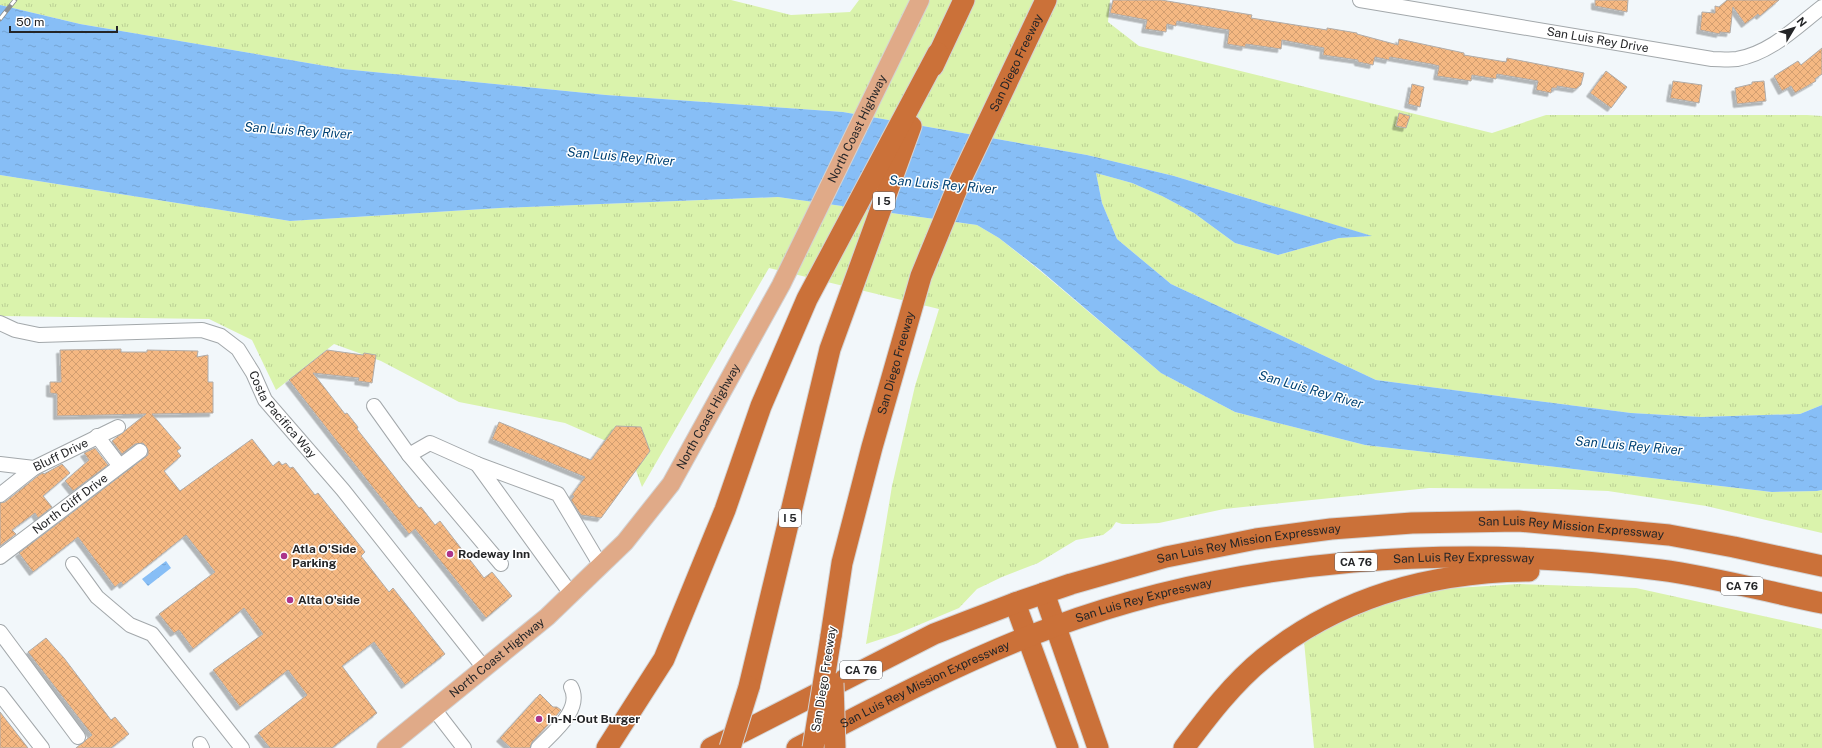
<svg xmlns="http://www.w3.org/2000/svg" width="1822" height="748" font-family="'Public Sans',sans-serif">
  <style>
    .grass { fill: url(#grass-tufts) }
    .water { fill: url(#water-ripples) }
    .building { fill: url(#building-cross-hatch); stroke: #b0aca9; filter: url(#shadow) }
    .lines { fill: none; stroke-linecap: round; stroke-linejoin: round }
    .minor-casing { stroke: #a3a8ab; stroke-width: 16 }
    .major-casing { stroke: #d3d3d4; stroke-width: 20 }
    .highway-casing { stroke: #d3d3d4; stroke-width: 23 }
    .minor { stroke: #fff; stroke-width: 14 }
    .major { stroke: #e0aa88; stroke-width: 18 }
    .highway { stroke: #cb7139; stroke-width: 21 }
    .rail-casing { stroke: #8c8f91; stroke-width: 4.5 }
    .rail { stroke: #fff; stroke-width: 3; stroke-dasharray: 9; stroke-linecap: butt }
    .highway-bridge-casing { stroke: #d3d3d4; stroke-width: 23; stroke-linecap: butt }
    .highway-bridge { stroke: #cb7139; stroke-width: 21 }
    .poi-dot { fill: #ab348b; stroke: #fff; stroke-width: 1.5 }
    .labels { text-anchor: middle; stroke-width: 3; stroke-linejoin: round; paint-order: stroke }
    .shield { fill: #fff; stroke: #666668; stroke-width: 1 }
    .shield-label { font-size: 11px; font-weight: bold; fill: #242527 }
    .street-label { font-size: 12px; fill: #242527; stroke: #fff }
    .poi-label { font-size: 12px; font-weight: bold; fill: #242527; stroke: #fff; text-anchor: start }
    .water-label { font-size: 13px; font-style: italic; fill: #014274; stroke: #fff }
  </style>
  <defs>
    <pattern id="grass-tufts" width="24" height="20" patternUnits="userSpaceOnUse"><rect width="24" height="20" fill="#daf3ac"/><path d="M3 7l-1-3M5 7V3M7 7l1-3M15 17l-1-3M17 17v-4M19 17l1-3" fill="none" stroke="#bbd094"/></pattern>
    <pattern id="water-ripples" width="26" height="14" patternUnits="userSpaceOnUse"><rect width="26" height="14" fill="#87bef6"/><path d="M2 4q2-2 4 0t4 0M15 11q2-2 4 0t4 0" fill="none" stroke="#74a3d3"/></pattern>
    <pattern id="building-cross-hatch" width="8" height="8" patternUnits="userSpaceOnUse"><rect width="8" height="8" fill="#f5b882"/><path d="M0 0l8 8M0 8l8-8" fill="none" stroke="#d29e70"/></pattern>
    <filter id="shadow"><feDropShadow dx="-3.5" dy="3.5" stdDeviation="0" flood-color="#0004"/></filter>
  </defs>
  <rect width="100%" height="100%" fill="#f2f7fa"/>
  <!-- grass -->
  <path class="grass" d="M0,0H731L791,15L850,12L859,0H1110L1108,22L1139,46L1492,133L1546,115H1807L1822,116V405L1800,414L1701,417L1631,413L1376,380L1171,284L1117,239L1102,203L1096,173L1132,183L1162,196L1194,213L1235,243L1278,255L1339,238L1371,236L1174,176L1087,155L843,112L606,95L343,69L80,24L0,5Z
    M0,175L290,221L500,208L778,197L977,225L999,238L1039,270L1161,373L1235,412L1365,445L1772,492L1817,491L1822,490V533L1706,506L1608,491L1554,489L1429,488L1224,509L1159,523L1139,524H1122L1116,522L1112,528L1103,535L1076,540L1038,563L1002,577L977,589L959,608L897,634L866,644L892,486L915,386L939,309L769,268L642,487L629,451L565,423L459,402L381,361L334,344L276,390L252,340L209,319L0,316Z
    M1518,584L1636,588L1822,629V748H1314L1304,641L1334,623L1410,591Z"/>
  <!-- water -->
  <path class="water" d="M0,5L80,24L343,69L606,95L843,112L1087,155L1174,176L1372,236L1339,238L1278,255L1235,243L1194,213L1162,196L1132,183L1096,173L1102,203L1117,239L1171,284L1376,380L1631,413L1701,417L1800,414L1822,405V490L1817,491L1772,492L1365,445L1235,412L1161,373L1039,269L999,238L977,225L778,197L500,208L290,221L0,175Z
    M166,561L171,568L148,586L142,579Z"/>
  <!-- building -->
  <path class="building" d="M1113,0H1161L1252,15L1251,18L1327,30V28L1357,33V34L1398,45L1399,39L1464,53V55L1506,62L1507,58L1584,73L1581,85L1576,89L1557,86V88H1552L1551,93L1536,90L1538,81L1497,74L1496,79L1472,75L1471,81L1437,76L1439,66L1431,64L1390,57L1389,60L1375,57L1373,65L1358,62V60L1323,55L1324,48L1282,40L1281,49L1246,44L1245,47L1227,44L1229,30L1216,28L1177,21L1176,26L1167,24L1166,32L1145,29L1147,20L1110,13Z
    M1595,0H1628L1627,12L1595,6Z
    M1727,0H1779L1760,16L1758,14L1745,24L1733,7L1730,33L1720,32V34L1700,30L1702,12L1715,13V6L1719,7Z
    M1822,48V74L1815,79L1816,81L1795,93L1791,86L1782,91L1774,76L1798,61L1801,65Z
    M1606,71L1627,87L1611,108L1590,93Z
    M1673,81L1702,85L1699,103L1670,98Z
    M1764,81L1766,101L1737,104L1735,88L1752,84V82Z
    M1412,84L1424,87L1420,107L1408,104Z
    M1399,113L1410,116L1406,128L1396,126Z
    M121,349V352H147V350L198,351L197,357L208,355V382H213V413L152,414L181,448L177,451L181,456L164,471L180,491L252,439L273,466L279,461L282,465L286,463L290,468L293,467L315,495L318,493L365,552L361,556L389,592L393,588L445,654L405,685L374,642L342,666L377,713L332,748H270L258,733L307,695L288,670L240,707L213,670L263,634L244,608L193,649L179,630L174,633L159,614L215,572L186,535L123,585L121,582L115,587L78,537L33,572L19,553L148,455V450L143,443L135,444L122,454L112,441L146,414L57,416V394L50,393V382H61L60,350Z
    M327,350L363,355L364,353L376,355L372,383L358,381L359,378L313,373L345,414L347,413L358,427L357,429L419,508L421,507L435,525L440,521L484,578L492,572L512,596L486,618L415,529L409,534L289,380Z
    M499,422L591,460L616,426L641,427L650,451L601,518L581,515L571,500L574,496L572,495L585,477L492,439Z
    M95,448L108,465L73,491L65,481L89,460L84,453Z
    M62,464L70,473L43,496L52,507L38,518L35,513L12,530L16,534L0,546V503L5,502L39,475L43,473L44,474Z
    M46,638L64,658L111,720L115,717L129,734L111,748H76L92,735L28,652Z
    M540,694L553,707H557L561,710L551,722L532,742L530,748H511L500,738Z
    M0,712L28,748H0Z"/>
  <g class="lines">
    <defs>
      <g id="minor">
        <path id="s1" d="M1360,0L1712,59C1720,59 1729,60 1737,59C1771,53 1796,27 1822,7"/>
        <path id="s2" d="M0,323L15,330L39,335L202,330L221,336L238,349L253,373L265,400L343,490L484,668"/>
        <path d="M374,406L409,455"/>
        <path d="M97,436L119,465"/>
        <path id="s3" d="M0,464L34,468L118,427"/>
        <path d="M477,464L430,443L409,455L501,564"/>
        <path d="M0,495L34,468"/>
        <path id="s4" d="M0,557L140,451"/>
        <path d="M73,564L97,597L130,625L152,634L242,748"/>
        <path d="M571,594L477,464L558,494L601,566"/>
        <path d="M0,632L78,737"/>
        <path d="M0,694L42,748"/>
        <path d="M434,709L464,748"/>
        <path d="M200,744L202,748"/>
        <path d="M538,748C552,733 583,710 571,687"/>
      </g>
      <g id="major">
        <path id="s5" d="M386,748L547,617L625,542L671,484L781,285L920,0"/>
      </g>
      <g id="highway">
        <path d="M933,66L964,0"/>
        <path d="M1044,593L1098,748"/>
        <path d="M1015,603L1068,748"/>
        <path id="s6" d="M831,636L842,563L872,447L921,276L960,181L1046,0"/>
        <path d="M749,687L830,349L911,126"/>
        <path d="M607,748L664,659L725,510L761,406L807,299L938,53"/>
        <path id="s7" d="M711,748L934,634L1015,603L1071,584L1166,557L1256,539L1331,529L1412,523L1518,521L1669,535L1734,547L1822,566"/>
        <path id="s8" d="M797,748C881,704 964,660 1053,627C1243,557 1460,543 1660,570C1714,577 1768,592 1822,603"/>
        <path d="M1184,748C1208,716 1233,683 1264,658C1340,597 1433,572 1529,571"/>
      </g>
    </defs>
    <!-- minor casing -->
    <use href="#minor" class="minor-casing"/>
    <!-- major casing -->
    <use href="#major" class="major-casing"/>
    <!-- highway casing -->
    <use href="#highway" class="highway-casing"/>
    <!-- minor -->
    <use href="#minor" class="minor"/>
    <!-- major -->
    <use href="#major" class="major"/>
    <!-- highway -->
    <use href="#highway" class="highway"/>
    <defs>
      <path id="rail" d="M0,19L15,0"/>
    </defs>
    <!-- rail casing -->
    <use href="#rail" class="rail-casing"/>
    <!-- rail -->
    <use href="#rail" class="rail"/>
    <defs>
      <path id="highway-bridge" d="M833,683L835,748
        M730,748L749,687
        M813,748L831,636"/>
    </defs>
    <!-- highway-bridge casing -->
    <use href="#highway-bridge" class="highway-bridge-casing"/>
    <!-- highway-bridge -->
    <use href="#highway-bridge" class="highway-bridge"/>
  </g>
  <!-- markers -->
  <g class="poi-dot">
    <circle cx="450" cy="554" r="4"/>
    <circle cx="284" cy="556" r="4"/>
    <circle cx="290" cy="600" r="4"/>
    <circle cx="539" cy="719" r="4"/>
  </g>
  <g class="labels">
    <!-- shield labels -->
    <g class="shield">
      <rect x="873" y="192" width="22" height="18" rx="3"/>
      <rect x="779" y="509" width="22" height="18" rx="3"/>
      <rect x="1335" y="553" width="42" height="18" rx="3"/>
      <rect x="1721" y="577" width="42" height="18" rx="3"/>
      <rect x="840" y="661" width="42" height="18" rx="3"/>
    </g>
    <g class="shield-label">
      <text x="884" y="205">I 5</text>
      <text x="790" y="522">I 5</text>
      <text x="1356" y="566">CA 76</text>
      <text x="1742" y="590">CA 76</text>
      <text x="861" y="674">CA 76</text>
    </g>
    <!-- street labels -->
    <g class="street-label">
      <text dy="4" stroke="none"><textPath href="#s1" startOffset="241">San Luis Rey Drive</textPath></text>
      <text dy="4" stroke="none"><textPath href="#s6" startOffset="605">San Diego Freeway</textPath></text>
      <text dy="4" stroke="none"><textPath href="#s5" startOffset="791">North Coast Highway</textPath></text>
      <text dy="4" stroke="none"><textPath href="#s6" startOffset="281">San Diego Freeway</textPath></text>
      <text dy="4" stroke="none"><textPath href="#s2" startOffset="325">Costa Pacifica Way</textPath></text>
      <text dy="4" stroke="none"><textPath href="#s5" startOffset="467">North Coast Highway</textPath></text>
      <text dy="4" stroke="none"><textPath href="#s3" startOffset="64">Bluff Drive</textPath></text>
      <text dy="4" stroke="none"><textPath href="#s4" startOffset="88">North Cliff Drive</textPath></text>
      <text dy="4" stroke="none"><textPath href="#s7" startOffset="903">San Luis Rey Mission Expressway</textPath></text>
      <text dy="4" stroke="none"><textPath href="#s7" startOffset="579">San Luis Rey Mission Expressway</textPath></text>
      <text dy="4" stroke="none"><textPath href="#s8" startOffset="702">San Luis Rey Expressway</textPath></text>
      <text dy="4" stroke="none"><textPath href="#s8" startOffset="378">San Luis Rey Expressway</textPath></text>
      <text dy="4" stroke="none"><textPath href="#s5" startOffset="143">North Coast Highway</textPath></text>
      <text transform="translate(824 679) rotate(-81)" y="4">San Diego Freeway</text>
      <text dy="4" stroke="none"><textPath href="#s8" startOffset="143">San Luis Rey Mission Expressway</textPath></text>
    </g>
    <!-- poi labels -->
    <g class="poi-label">
      <text x="292" y="553">Atla O'Side<tspan x="292" dy="14">Parking</tspan></text>
      <text x="458" y="558">Rodeway Inn</text>
      <text x="298" y="604">Alta O'side</text>
      <text x="547" y="723">In-N-Out Burger</text>
    </g>
    <!-- water labels -->
    <g class="water-label">
      <text transform="translate(298 130) rotate(4)" y="5">San Luis Rey River</text>
      <text transform="translate(621 156) rotate(5)" y="5">San Luis Rey River</text>
      <text transform="translate(943 184) rotate(5)" y="5">San Luis Rey River</text>
      <text transform="translate(1311 389) rotate(16)" y="5">San Luis Rey River</text>
      <text transform="translate(1629 445) rotate(5)" y="5">San Luis Rey River</text>
    </g>
  </g>
  <!-- north arrow -->
  <g transform="translate(1794 28) rotate(52)" stroke="#ffffff" stroke-width="3" paint-order="stroke">
  <path d="M0-3L7 15L0 10L-7 15Z" fill="#242527"/>
  <text y="-6" font-size="11" font-weight="bold" text-anchor="middle" fill="#242527">N</text>
  </g>
  <!-- scale -->
  <path d="M10 26v6h107v-6" fill="none" stroke="#242527" stroke-width="2"/>
  <text x="16" y="26" font-size="12" fill="#242527" stroke="#ffffff" stroke-width="3" paint-order="stroke">50 m</text>
</svg>
